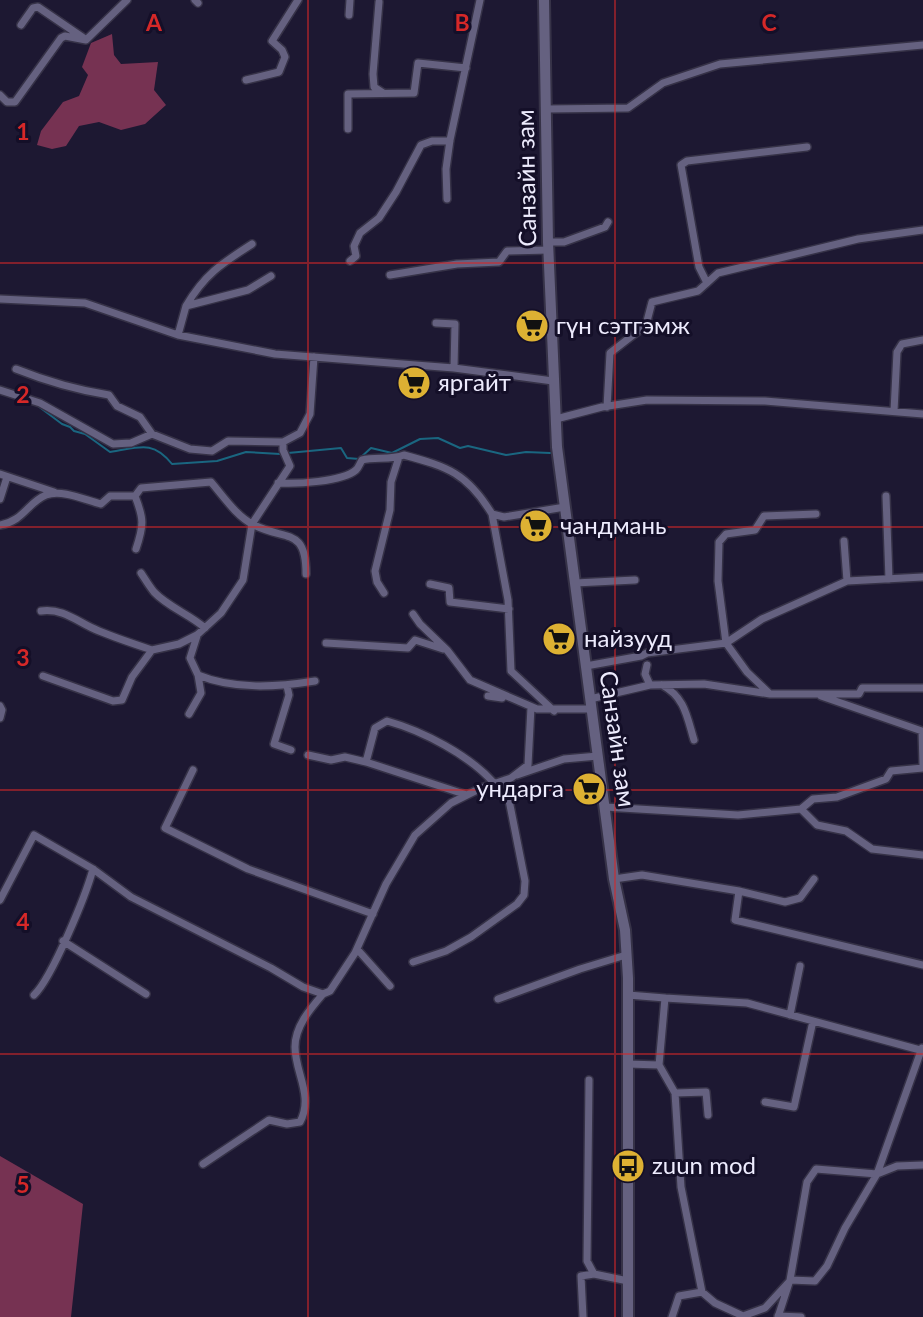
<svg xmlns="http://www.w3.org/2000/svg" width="923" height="1317" font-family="Lato,sans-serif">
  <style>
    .forest { fill: #763252 }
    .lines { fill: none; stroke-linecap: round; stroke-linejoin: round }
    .stream { stroke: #1a6680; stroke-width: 2 }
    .street-casing { stroke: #363247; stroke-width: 10 }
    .secondary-casing { stroke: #363247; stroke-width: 14 }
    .street { stroke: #656180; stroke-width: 7 }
    .secondary { stroke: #656180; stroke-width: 10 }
    .grid { fill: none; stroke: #d62828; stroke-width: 2; stroke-opacity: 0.55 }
    .labels { text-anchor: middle; stroke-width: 6; stroke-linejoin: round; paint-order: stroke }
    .street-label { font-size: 24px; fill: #edebfd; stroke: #140f28 }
    .poi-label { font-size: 24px; fill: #edebfd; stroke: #140f28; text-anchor: start }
    .grid-label { font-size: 23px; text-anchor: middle; font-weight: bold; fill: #d62828; stroke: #140f28; stroke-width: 6; stroke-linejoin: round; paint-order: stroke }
  </style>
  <rect width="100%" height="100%" fill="#1d1832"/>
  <!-- forest -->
  <path class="forest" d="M112,34L114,55L121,64L158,62L154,90L166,105L145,124L121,130L99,122L79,126L66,146L52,149L37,145L41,131L63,102L79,96L88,75L82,67L91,43Z
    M0,1156L83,1204L71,1317H0Z"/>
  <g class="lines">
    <!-- stream -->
    <path class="stream" d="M38,406L62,424L70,427L74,431L85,434L110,452C138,448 152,439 172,464L217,461L246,452L280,454
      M288,453L341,448L347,458L359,459L371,448L392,453L420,439L438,438L460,448L468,446L506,455L526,452L550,453"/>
    <defs>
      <path id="street" d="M195,0L198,3
        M379,2L373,74L374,87L383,93
        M349,15L350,0
        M21,25L33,8L38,7L85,39
        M246,80L279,72L285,57L282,50L272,41L298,0
        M0,95L7,102H15L61,38L65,36L86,40L127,0
        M547,109L628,108L663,83L720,64L923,45
        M348,129V94L414,93L418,63L466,68
        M447,199L446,169L450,140L480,0
        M548,242H564L605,227L608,222
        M350,261L356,256L354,246L360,233L379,218L396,192L421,145L432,141H450
        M390,275L457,264L499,262L507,251L549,250
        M707,283L699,267L681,165L687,161L807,147
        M0,299L85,303L178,335L275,354L454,368L553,381
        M186,306C205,274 221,264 252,244
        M436,323L455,324L454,368
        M178,335L186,306L248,290L271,276
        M16,369C46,381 77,390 109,395L117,406L140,417L152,434
        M0,390L40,403L113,444L131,443L152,434L190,449L212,451L228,441L283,442
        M607,407L610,353L646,325L652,302L698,291L718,273L858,239L923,230
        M894,411L897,352L902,344L923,340
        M556,419L602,407L647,400L765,401L923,414
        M0,474L54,492
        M278,483C296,484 342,482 356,470C359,467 360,463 362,460C376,457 391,460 404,455C448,467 467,473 492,514L504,517L565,507
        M135,496C144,519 144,525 136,549
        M886,496L889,579
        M0,499L7,477
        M492,514L508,600L511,671L554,711
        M816,514L764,516L755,530L726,534L719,542L718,581L726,643L747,672L770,694H859L862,688H923
        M0,525C24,521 28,502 46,495C62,489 85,500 101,504L110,496H135L141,488L211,482C223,496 237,517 254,525C286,541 306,527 306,574
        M844,541L847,581
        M141,573C145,579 149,586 154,592C168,607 189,614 205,628
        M575,583L635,580
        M430,584L449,588L450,602L509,609
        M384,593L377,582L375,571L390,510L391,482L399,457
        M41,611C65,608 78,623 99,631C116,638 134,644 152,650
        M413,614L420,624L447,650L470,680L537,709H592
        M197,636L190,658L198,675C234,690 277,687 315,681
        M326,643L408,648L415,640L443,649
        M647,665L645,674L650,685L704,684L770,694
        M586,666L641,656L647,653L726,643L762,619L847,581L923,577
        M43,676L113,701L122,700L132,677L152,650L179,644L197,635L221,613L243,580L252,524L290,466L283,450V442L300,433L310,414L314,357
        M662,685C685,697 687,717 694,740
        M287,686L289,695L274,744L291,750
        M488,696L502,698
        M821,696L922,731L923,765
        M590,699L650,685
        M0,706L2,710L0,718
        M189,714L201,693L198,675
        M308,755L331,760L345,757L366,762
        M193,770L165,828L248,869L373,914
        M517,775L564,759L598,756
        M467,795L366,762L375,728L387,721C423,731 469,755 494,783
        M605,807L738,815L801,809L813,799L837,797L886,779L891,771L923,768
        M801,809L817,825L846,831L872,849L923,855
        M614,879L642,875L739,891L785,902L800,898L814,879
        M739,891L735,920L923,965
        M0,900L34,835L93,869L131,897L271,968L303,987L323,994L330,991L355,953L386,884L415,835L451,803L481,788L511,778L528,765L531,707
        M63,941L146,994
        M357,949L390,986
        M413,962L446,951L471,937L517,904L524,895L525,881L505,780
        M34,995C52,978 86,895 93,869
        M628,995L665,998
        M498,999L580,969L626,955
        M790,1015L800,966
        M628,1064L659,1065L675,1093L681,1187L702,1292
        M659,1065L665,998L747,1003L920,1050
        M589,1080L587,1261L594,1274L628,1281
        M675,1093L706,1092L708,1115
        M765,1102L794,1107L813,1021
        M203,1164L269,1120L287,1124L300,1122C314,1096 295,1073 295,1047C295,1026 311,1008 323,994
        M790,1280L815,1281L827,1266L845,1228L877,1174L922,1048
        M778,1316L801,1317
        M583,1317L581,1276L594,1274
        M672,1317L679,1296L702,1292L715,1303L743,1316L765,1308L788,1283
        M778,1317L790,1280L807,1182L816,1169L877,1174L897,1166L923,1165"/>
      <path id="secondary" d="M544,0L548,242L557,447L614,879L625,930L628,978V1317"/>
    </defs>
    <!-- street casing -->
    <use href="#street" class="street-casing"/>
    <!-- secondary casing -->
    <use href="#secondary" class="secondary-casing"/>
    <!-- street -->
    <use href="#street" class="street"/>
    <!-- secondary -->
    <use href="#secondary" class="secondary"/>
  </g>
  <!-- grid -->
  <path class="grid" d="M308,0V1317M615,0V1317M0,263H923M0,527H923M0,790H923M0,1054H923"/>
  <!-- icons -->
  <defs>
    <symbol id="supermarket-disc" viewBox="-11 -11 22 22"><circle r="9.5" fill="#ddb133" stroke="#140f28"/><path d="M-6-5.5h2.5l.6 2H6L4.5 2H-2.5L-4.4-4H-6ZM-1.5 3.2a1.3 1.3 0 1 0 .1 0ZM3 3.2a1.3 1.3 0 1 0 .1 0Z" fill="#111"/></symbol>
    <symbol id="bus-disc" viewBox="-11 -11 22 22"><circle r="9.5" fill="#ddb133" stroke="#140f28"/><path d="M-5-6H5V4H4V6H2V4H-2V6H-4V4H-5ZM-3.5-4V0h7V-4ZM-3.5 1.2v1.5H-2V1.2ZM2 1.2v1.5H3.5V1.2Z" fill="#111"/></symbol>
  </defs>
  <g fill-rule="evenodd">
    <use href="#supermarket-disc" x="513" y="307" width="38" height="38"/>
    <use href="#supermarket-disc" x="395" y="364" width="38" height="38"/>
    <use href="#supermarket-disc" x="517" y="507" width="38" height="38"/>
    <use href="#supermarket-disc" x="540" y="620" width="38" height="38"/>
    <use href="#supermarket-disc" x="570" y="770" width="38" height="38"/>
    <use href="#bus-disc" x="609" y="1147" width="38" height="38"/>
  </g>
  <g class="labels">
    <!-- street labels -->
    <g class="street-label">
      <text transform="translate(527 178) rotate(-91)" y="8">Санзайн зам</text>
      <text transform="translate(617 739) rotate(82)" y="8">Санзайн зам</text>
    </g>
    <!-- poi labels -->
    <g class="poi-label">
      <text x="556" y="334">гүн сэтгэмж</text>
      <text x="438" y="391">яргайт</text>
      <text x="560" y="534">чандмань</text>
      <text x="584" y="647">найзууд</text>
      <text x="564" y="797" text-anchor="end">ундарга</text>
      <text x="652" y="1174">zuun mod</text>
    </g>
  </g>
  <g class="grid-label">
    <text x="154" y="31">A</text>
    <text x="462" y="31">B</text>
    <text x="769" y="31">C</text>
    <text x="23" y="140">1</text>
    <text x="23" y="403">2</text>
    <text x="23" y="666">3</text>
    <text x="23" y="930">4</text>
    <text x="23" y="1193">5</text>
  </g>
</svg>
